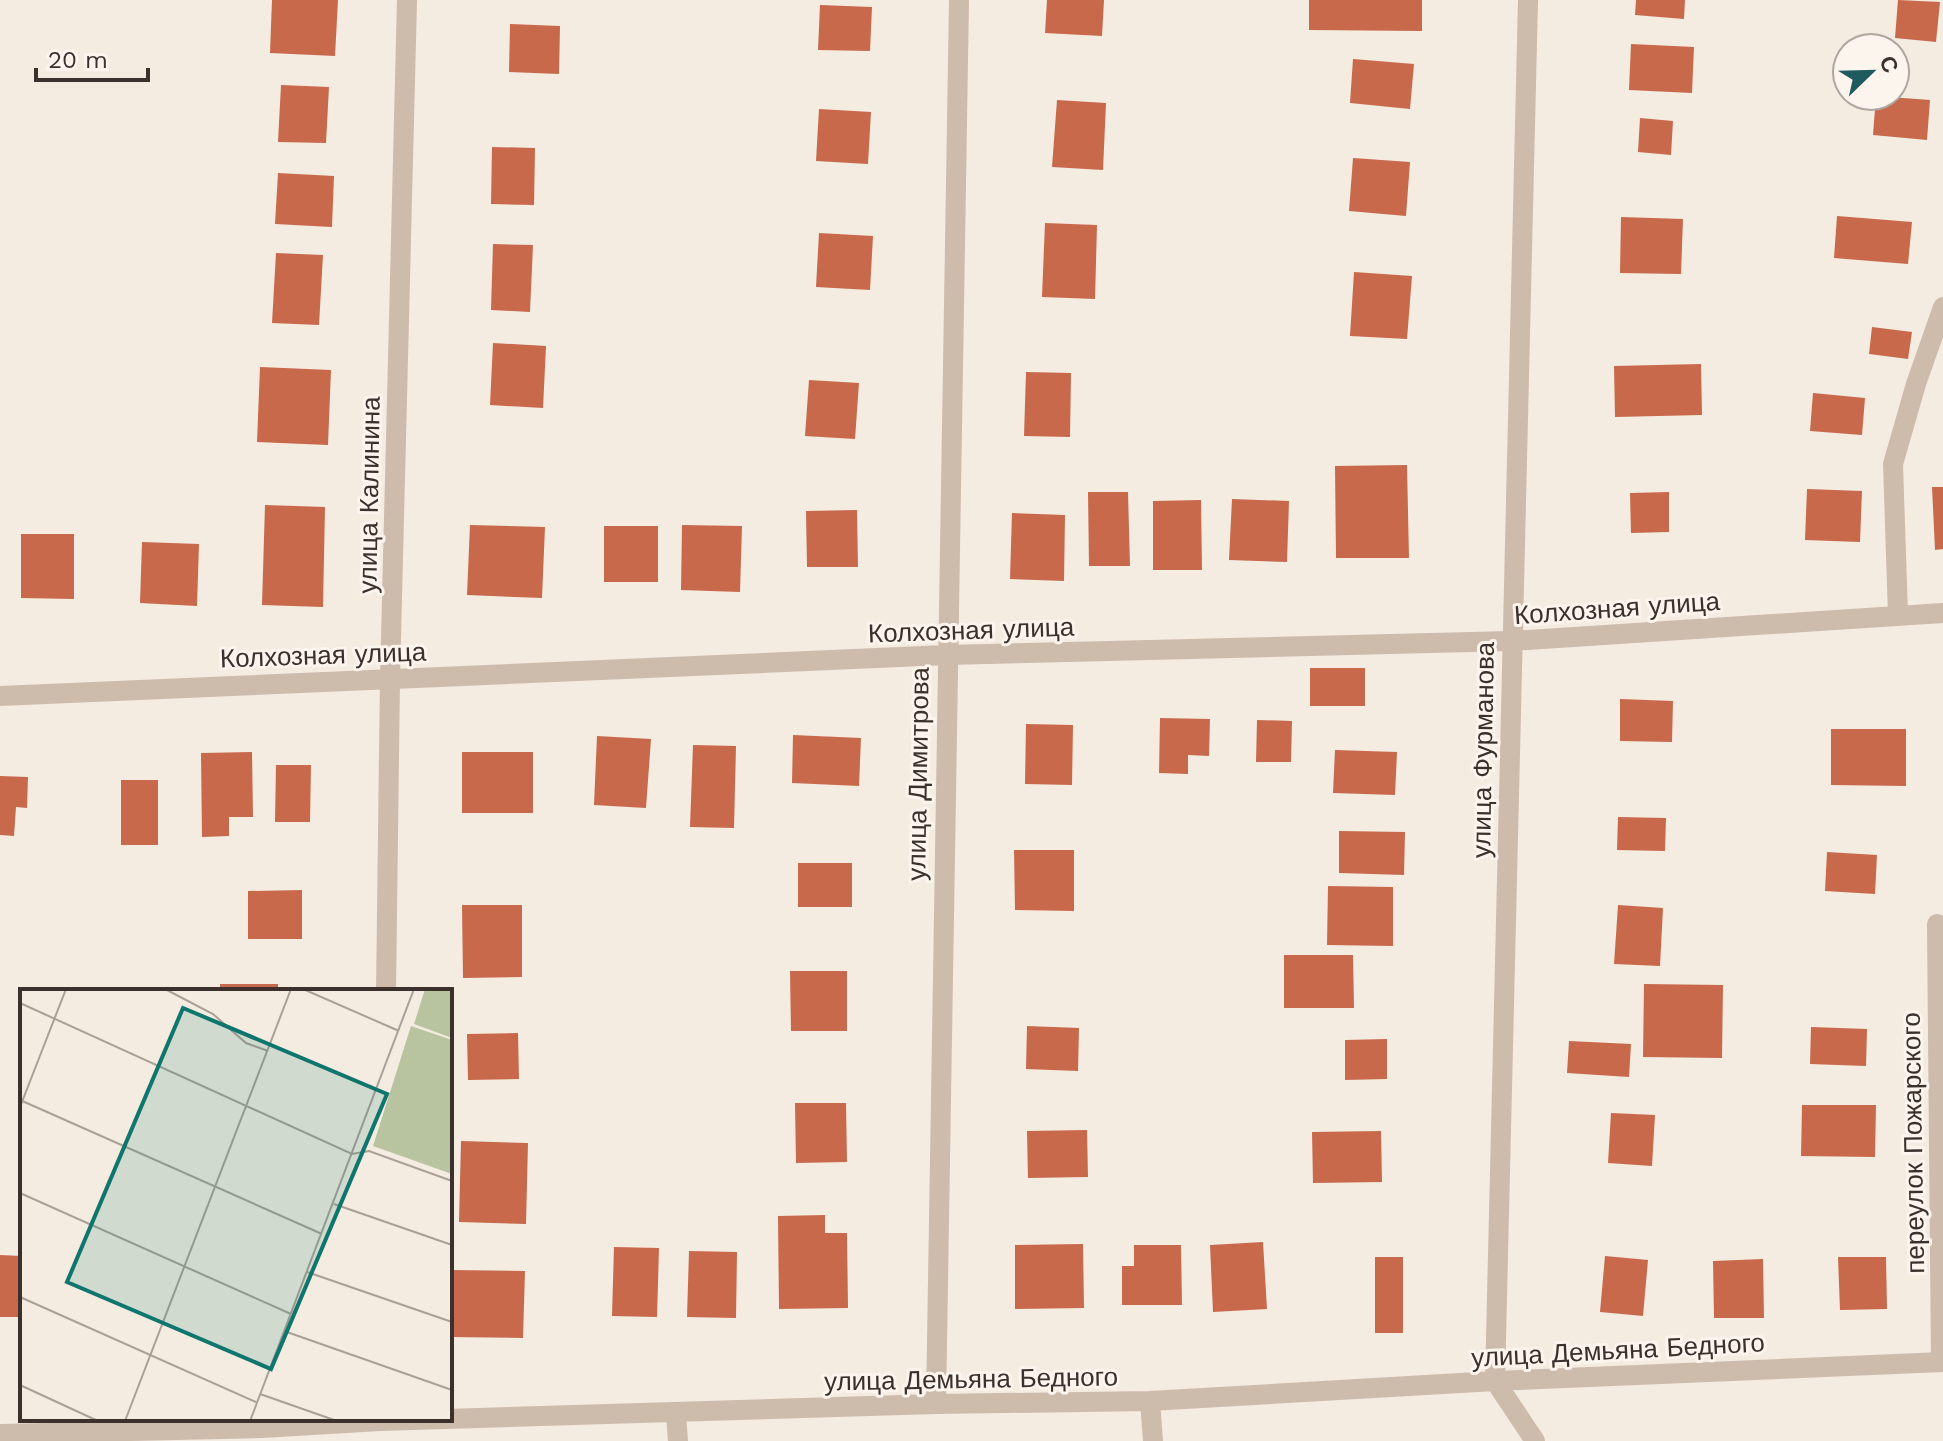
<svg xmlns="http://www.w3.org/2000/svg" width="1943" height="1441" font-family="'Work Sans',sans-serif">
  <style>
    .building { fill: #c8694b }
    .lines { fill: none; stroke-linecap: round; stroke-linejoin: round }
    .street { stroke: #cdbbac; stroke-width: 20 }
    .labels { text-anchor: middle; stroke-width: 6; stroke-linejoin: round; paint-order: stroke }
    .street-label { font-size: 26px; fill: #3b302b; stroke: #fbf5ee }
    .inset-road { fill: none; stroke: #aaa098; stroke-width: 2 }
    .view { fill: #0f766e; fill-opacity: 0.15; stroke: #0f766e; stroke-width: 4 }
    .inset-edge { fill: none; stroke: #3b302b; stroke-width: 4 }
  </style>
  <rect width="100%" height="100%" fill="#f4ebe1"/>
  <!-- building -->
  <path class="building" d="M272,0H338L335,56L270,53Z
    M1047,0H1104L1102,36L1045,33Z
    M1309,0H1422V31L1309,30Z
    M1636,0H1685L1684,19L1635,15Z
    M1898,0L1940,2L1936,42L1895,38Z
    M820,5L872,7L870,51L818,50Z
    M510,24L560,26L559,74L509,72Z
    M1631,44L1694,47L1692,93L1629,90Z
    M1353,59L1414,64L1410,109L1350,103Z
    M281,85L329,87L326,143L278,142Z
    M1876,96L1930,100L1927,140L1873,135Z
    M1057,100L1106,103L1103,170L1052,167Z
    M819,109L871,112L868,164L816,161Z
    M1640,118L1673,121L1671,155L1638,152Z
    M492,147L535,148L534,205L491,204Z
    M1353,158L1410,162L1406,216L1349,211Z
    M278,173L334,176L332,227L275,224Z
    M1837,216L1912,222L1908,264L1834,258Z
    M1621,217L1683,219L1681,274L1620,273Z
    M1045,223L1097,225L1095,299L1042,297Z
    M819,233L873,236L870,290L816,287Z
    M493,244L533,245L530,312L491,310Z
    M276,253L323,255L319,325L272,323Z
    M1354,272L1412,276L1407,339L1350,336Z
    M1872,327L1912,332L1908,359L1869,354Z
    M493,343L546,346L543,408L490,405Z
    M1701,364L1702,415L1615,417L1614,366Z
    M260,367L331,370L328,445L257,442Z
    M1026,372L1071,373L1070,437L1024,436Z
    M809,380L859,383L855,439L805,436Z
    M1813,393L1865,398L1862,435L1810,431Z
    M1407,465L1409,558H1336L1335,466Z
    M1932,487H1943V549L1935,550Z
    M1807,489L1862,491L1860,542L1805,540Z
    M1088,492H1128L1130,566H1089Z
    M1669,492V532L1631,533L1630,493Z
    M1232,499L1289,501L1287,562L1229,560Z
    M1201,500L1202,570H1153V501Z
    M265,505L325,507L323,607L262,605Z
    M857,510L858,567H807L806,511Z
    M1012,513L1065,515L1064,581L1010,579Z
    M470,525L545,527L542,598L467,595Z
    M682,525L742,526L740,592L681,590Z
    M604,526H658V582H604Z
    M21,534H74V599L21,598Z
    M142,542L199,544L197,606L140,603Z
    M1310,668H1365V706H1310Z
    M1620,699L1673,701L1672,742L1620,741Z
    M1160,718L1210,719L1209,756L1188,755V774L1159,773Z
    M1257,720L1292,721L1291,762H1256Z
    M1026,724L1073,725L1072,785L1025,784Z
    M1831,729H1906V786L1831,785Z
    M793,735L861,738L859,786L792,783Z
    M597,736L651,739L646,808L594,805Z
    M693,745L736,746L734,828L690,827Z
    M1335,750L1397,752L1395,795L1333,793Z
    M252,752L253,817H229V836L202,837L201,753Z
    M462,752H533V813H462Z
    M276,765H311L310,822H275Z
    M0,776L28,777L27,808L16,807L14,836L0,835Z
    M121,780H158V845H121Z
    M1618,817L1666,818L1665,851L1617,850Z
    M1339,831L1405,832L1404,875L1339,873Z
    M1014,850H1074V911L1015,910Z
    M1827,852L1877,855L1875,894L1825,891Z
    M798,863H852V907H798Z
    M1328,886L1393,887V946L1327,945Z
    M302,890V939H248V891Z
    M462,905H522V977L463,978Z
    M1618,905L1663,908L1660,966L1614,964Z
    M1284,955H1353L1354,1008H1284Z
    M790,971H847V1031H791Z
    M220,984H278V991H220Z
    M1644,984L1723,985L1722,1058L1643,1057Z
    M1027,1026L1079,1028L1078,1071L1026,1069Z
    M1811,1027L1867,1029L1866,1066L1810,1064Z
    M518,1033L519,1079L468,1080L467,1034Z
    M1387,1039V1079L1345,1080V1040Z
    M1569,1041L1631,1044L1629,1077L1567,1073Z
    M795,1103H846L847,1162L796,1163Z
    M1802,1105H1876L1875,1157L1801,1156Z
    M1611,1113L1655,1115L1652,1166L1608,1163Z
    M1087,1130L1088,1177L1028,1178L1027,1131Z
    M1381,1131L1382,1182L1313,1183L1312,1132Z
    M461,1141L528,1143L526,1224L459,1222Z
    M825,1215V1233H847L848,1308L779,1309L778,1216Z
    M1263,1242L1267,1309L1213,1312L1210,1245Z
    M1083,1244L1084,1308L1015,1309V1245Z
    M1134,1245H1181L1182,1305H1122V1266H1134Z
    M614,1247L659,1248L657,1317L612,1316Z
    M689,1251L737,1252L736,1318L687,1317Z
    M0,1255L22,1256V1317H0Z
    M1605,1256L1648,1260L1643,1316L1600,1312Z
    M1375,1257H1403V1333H1375Z
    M1838,1257H1886L1887,1309L1840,1310Z
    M1763,1259L1764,1318H1714L1713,1261Z
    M450,1270L525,1271L523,1338L450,1337Z"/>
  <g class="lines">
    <!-- street -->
    <path class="street" d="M1528,0L1495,1381L1535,1441
      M1898,615L1893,464L1916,384L1943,307
      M0,696L946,655L1511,641L1943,613
      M1937,924L1941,1362
      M386,991L390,678L407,0
      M1150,1401L1153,1441
      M936,1404L959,0
      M676,1414L678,1441
      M0,1434L262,1428L380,1421L936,1404L1150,1401L1495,1381L1943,1362"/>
  </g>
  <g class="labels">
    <!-- street labels -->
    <g class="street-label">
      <text transform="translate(369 495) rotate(-89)" y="9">улица Калинина</text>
      <text transform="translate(1617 608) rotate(-4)" y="9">Колхозная улица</text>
      <text transform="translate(971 630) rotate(-2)" y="9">Колхозная улица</text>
      <text transform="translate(323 655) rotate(-2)" y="9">Колхозная улица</text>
      <text transform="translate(1483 750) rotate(-89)" y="9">улица Фурманова</text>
      <text transform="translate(918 774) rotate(-89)" y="9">улица Димитрова</text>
      <text transform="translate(1913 1143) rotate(-91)" y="9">переулок Пожарского</text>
      <text transform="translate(1618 1350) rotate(-3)" y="9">улица Демьяна Бедного</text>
      <text transform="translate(971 1379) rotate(-1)" y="9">улица Демьяна Бедного</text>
    </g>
  </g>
  <!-- overview -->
  <g transform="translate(20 989)">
    <rect width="432" height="432" fill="#f4ebe1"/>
    <path d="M405,0H432V49L394,35ZM391,37L432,51V185L353,157Z" fill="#b8c4a0"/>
    <path class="inset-road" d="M145,0L193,25L226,54L248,62M283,0L379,42M0,14L332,165L349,162L432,192M294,75L356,101M0,111L302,245M0,118L46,0M0,204L271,325M314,215L432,256M287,283L432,333M0,308L236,413M264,342L432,401M0,396L78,432M240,405L317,432M105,432L271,0M230,432L394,0"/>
    <path class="view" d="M163,19L367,105L251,380L47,293Z"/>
    <rect width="432" height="432" class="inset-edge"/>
  </g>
  <!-- north arrow -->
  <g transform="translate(1871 72) rotate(67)"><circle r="38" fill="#fbf5ee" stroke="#aea6a0" stroke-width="2"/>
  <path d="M0-6L14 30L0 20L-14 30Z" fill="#1f5a5e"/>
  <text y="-12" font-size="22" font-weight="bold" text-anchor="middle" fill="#3b302b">С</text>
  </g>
  <!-- scale -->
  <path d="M36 68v12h112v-12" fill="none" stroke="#3b302b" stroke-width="4"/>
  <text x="48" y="68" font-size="24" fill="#3b302b" stroke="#fbf5ee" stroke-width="6" paint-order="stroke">20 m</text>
</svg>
